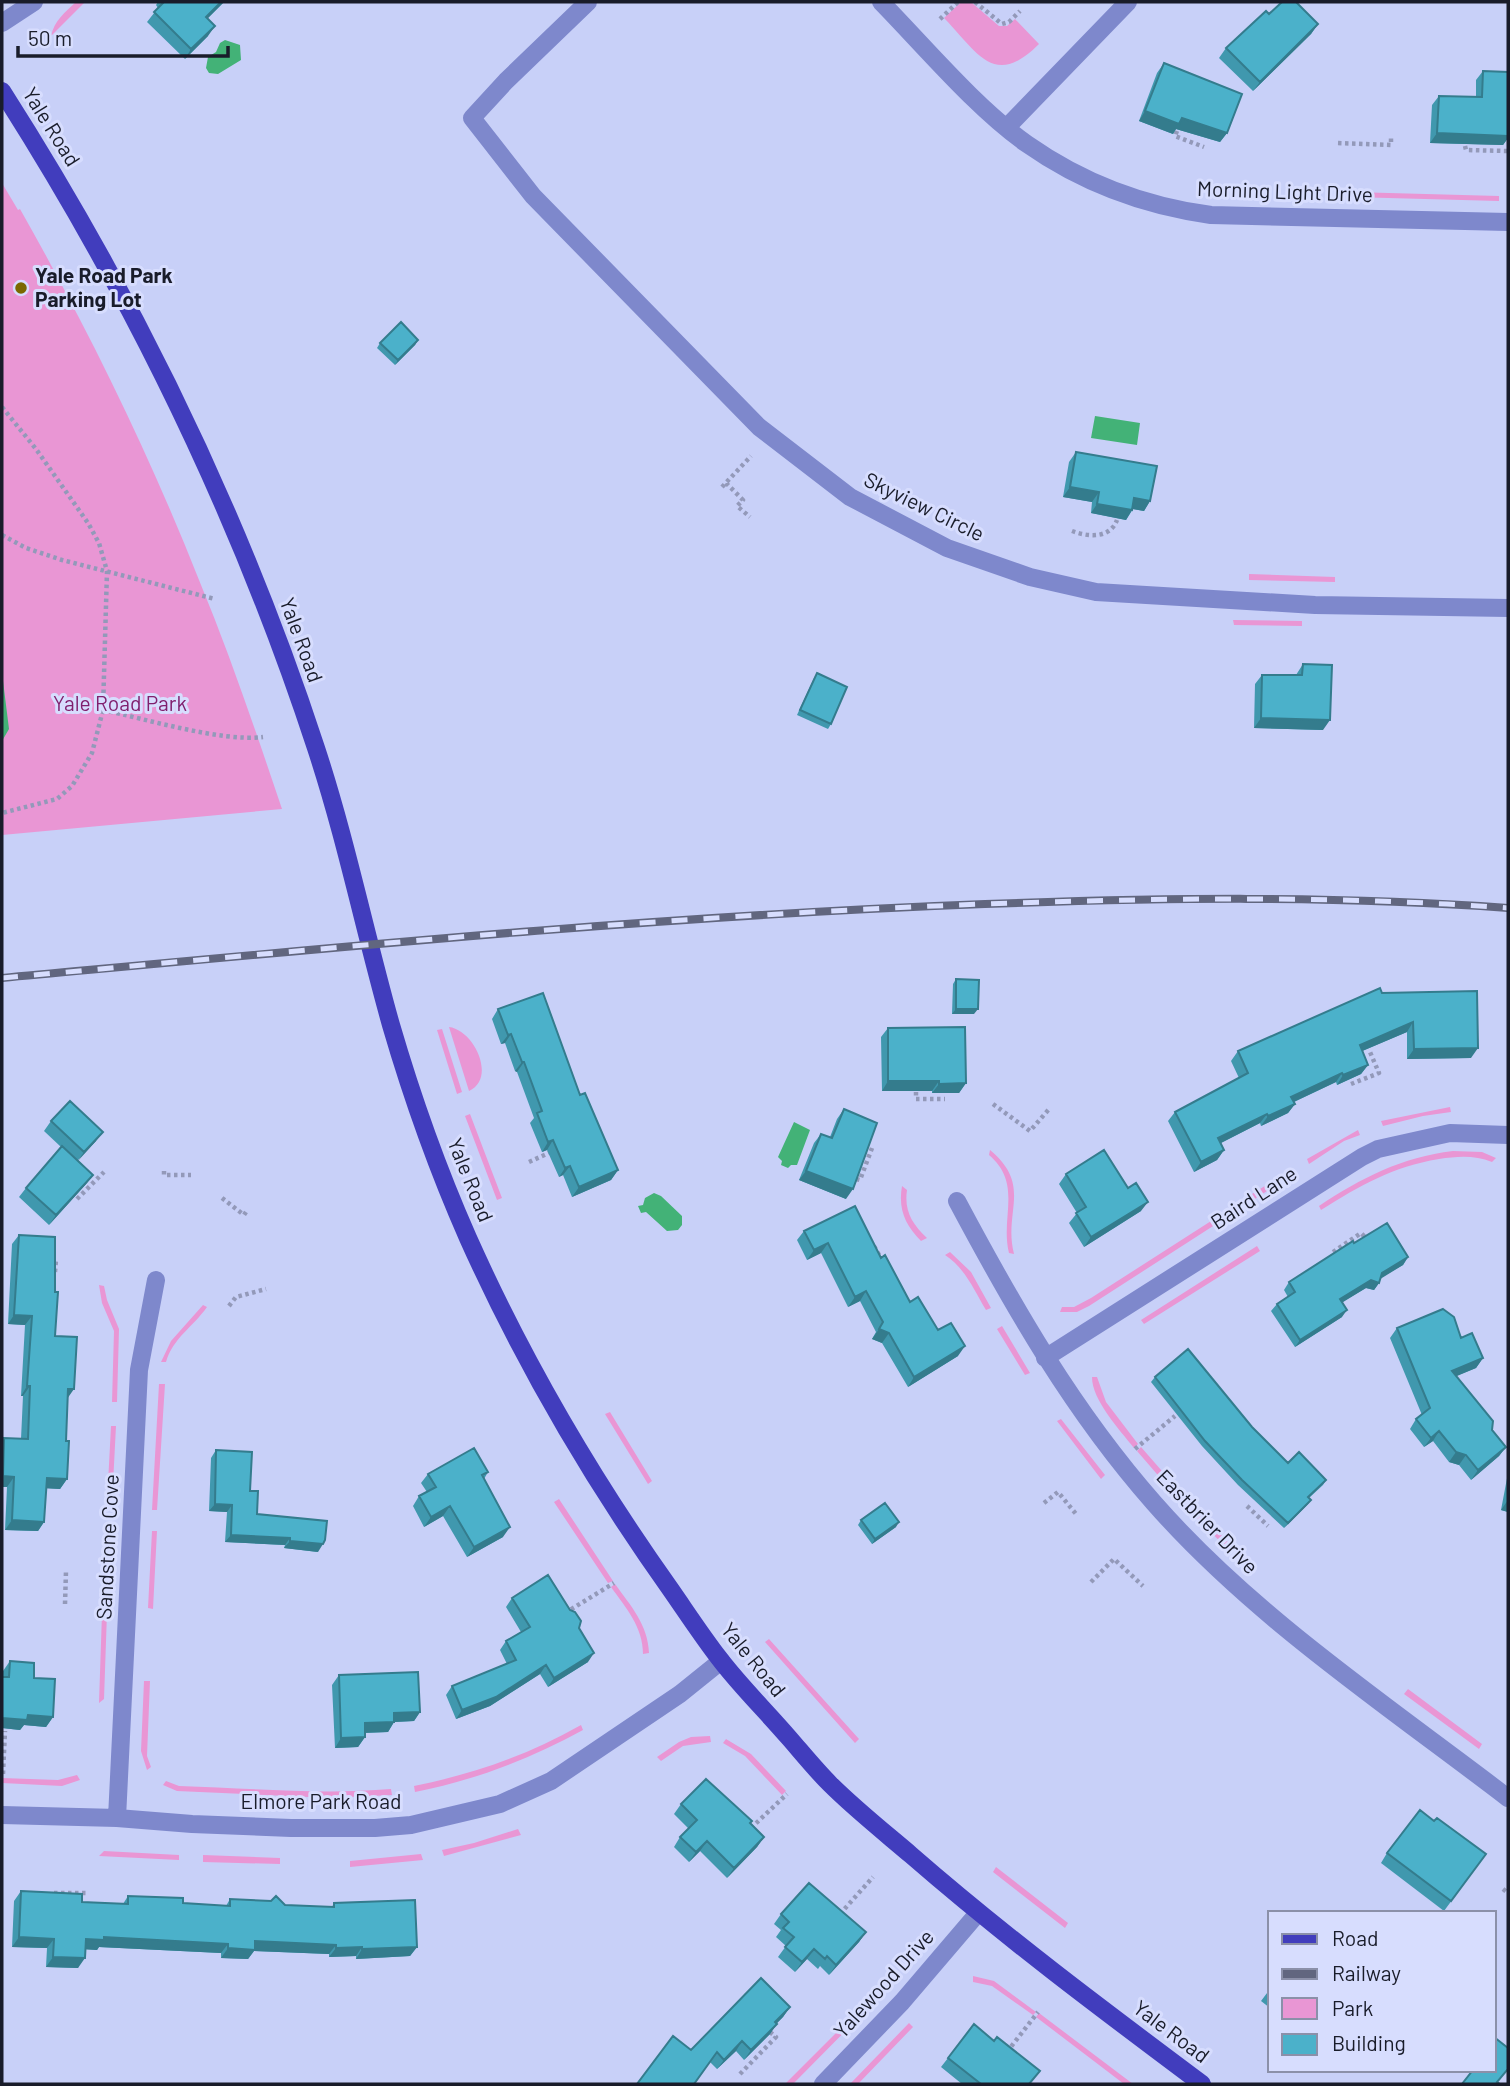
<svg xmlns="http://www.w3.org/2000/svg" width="1510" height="2086" font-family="Barlow,sans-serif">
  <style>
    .green { fill: #e996d4 }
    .water { fill: #43b277 }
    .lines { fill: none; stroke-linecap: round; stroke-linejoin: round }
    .path { stroke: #9399b9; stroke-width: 4.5; stroke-dasharray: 3.5 3.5; stroke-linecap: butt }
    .minor { stroke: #7e88cc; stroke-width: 18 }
    .major { stroke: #413dbd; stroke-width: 18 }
    .rail-casing { stroke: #61667f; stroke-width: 8 }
    .rail { stroke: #d7ddfe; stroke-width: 5; stroke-dasharray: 16; stroke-linecap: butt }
    .wall { fill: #4098ae }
    .shaded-wall { fill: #347c8d }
    .building { fill: #4bb1ca; stroke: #347c8d; stroke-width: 2 }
    .poi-dot { fill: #7b6800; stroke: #d7ddfe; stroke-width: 2.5 }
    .labels { text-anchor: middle; stroke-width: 6; stroke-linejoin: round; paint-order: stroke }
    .street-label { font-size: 21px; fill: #191c2a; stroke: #d7ddfe }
    .poi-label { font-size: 21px; font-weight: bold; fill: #191c2a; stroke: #d7ddfe; text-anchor: start }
    .park-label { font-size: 21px; fill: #801f6e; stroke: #d7ddfe }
  </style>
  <rect width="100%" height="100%" fill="#c8d0f8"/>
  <!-- green -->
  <path class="green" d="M76,2H85L51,36C54,21 65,12 76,2Z
    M961,2H971L999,26H1007L1015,19L1039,44C994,89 978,53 944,18Z
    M2,183L18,210L20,209C88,329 148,451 199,580C230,655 256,732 282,809L2,835Z
    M1352,192L1499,196V201L1351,197Z
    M1249,574L1335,577V582L1249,580Z
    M1233,620L1302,621V626L1234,625Z
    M449,1027C474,1030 497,1078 469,1091Z
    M442,1029L462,1092L457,1094L437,1030Z
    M1450,1107L1451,1112L1423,1116L1383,1126L1381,1121Z
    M470,1114L502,1198L497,1200L465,1116Z
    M1358,1130L1360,1135L1344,1141L1309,1164L1307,1159Z
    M990,1150C1033,1186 1003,1211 1014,1254L1009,1253C1000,1217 1023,1184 989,1155Z
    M1453,1151L1482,1152L1496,1158L1492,1162C1475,1155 1458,1156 1439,1159C1392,1167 1361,1185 1321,1210L1319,1206C1361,1178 1402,1157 1453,1151Z
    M1287,1172L1290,1176L1247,1204L1244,1199Z
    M902,1186L907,1190C904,1211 912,1224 927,1238L921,1241C905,1225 898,1209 902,1186Z
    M1222,1214L1224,1219L1089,1306L1077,1312H1060L1062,1307H1074L1091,1298Z
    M1257,1246L1260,1251L1144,1324L1141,1320Z
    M950,1252L971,1272L991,1308L986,1310C974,1290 965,1268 945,1255Z
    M99,1285L104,1286L107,1300L119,1329L117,1402H112L114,1331L102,1303Z
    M203,1305L207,1307C193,1327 173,1338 166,1362H161L171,1341Z
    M1002,1326L1030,1373L1025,1375L997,1329Z
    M1092,1377H1097L1106,1402L1138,1444L1134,1448C1119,1429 1092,1400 1092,1377Z
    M159,1384H165L157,1510H152Z
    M610,1412L652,1481L648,1484L605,1414Z
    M1061,1419L1105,1475L1101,1479L1057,1421Z
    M111,1426H116L112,1503H107Z
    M1141,1447L1189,1502L1231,1545L1228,1549L1188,1510L1137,1451Z
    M559,1499L613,1581L608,1583L554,1502Z
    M152,1531H157L153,1609L148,1608Z
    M103,1583L108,1584L104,1699L99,1703Z
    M615,1584C631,1606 648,1625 649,1653L643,1654C643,1627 626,1608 611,1587Z
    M769,1639L859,1739L855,1743L765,1642Z
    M144,1681H150L147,1756L151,1767L147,1770L141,1751Z
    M1408,1689L1482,1744L1479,1749L1404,1694Z
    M581,1725L583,1730C530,1759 475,1780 415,1792L414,1786C474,1774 528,1755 581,1725Z
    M710,1736L711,1742L683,1746L661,1761L657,1757L679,1742L691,1737Z
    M726,1739L751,1754L786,1791L782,1795L745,1756L723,1743Z
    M77,1775L80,1780L62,1786L2,1783V1778L58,1780Z
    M166,1781L179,1786C250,1788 320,1795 391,1789L392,1795L330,1798L177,1791L163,1785Z
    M518,1829L521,1835L444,1856L442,1850L474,1843Z
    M104,1851L179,1855V1860L99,1856Z
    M421,1854L423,1860L350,1867V1861Z
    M203,1855L280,1858V1864L203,1862Z
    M996,1867L1068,1923L1065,1928L993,1872Z
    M973,1976L994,1981L1036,2012L1033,2015L992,1986L973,1982Z
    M876,1993L880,1996L793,2084H785Z
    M1039,2013L1133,2084H1124L1036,2017Z
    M909,2023L913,2027L858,2084H850Z"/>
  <!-- water -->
  <path class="water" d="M225,40L240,45L241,60L218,74L209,73L206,68L208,57L216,52L220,43Z
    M1095,416L1140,423L1137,445L1091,438Z
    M2,673L9,729L2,741Z
    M794,1122L810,1130L797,1165H791L788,1168L781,1165L782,1161L778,1157Z
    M654,1193L661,1196L682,1216V1225L678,1230L667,1231L646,1212L641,1213L638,1206L643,1205L645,1198Z"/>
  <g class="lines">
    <!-- path -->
    <path class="path" d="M975,2L1002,24L1009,22L1020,11
      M940,19L958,2
      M1177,131L1175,136L1204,147
      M1338,143L1391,145V137
      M1465,146L1466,150L1508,151
      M2,407L36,449L88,523L99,543L107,571L103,710L92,753L72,786L57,799L2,813
      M726,483L743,500L737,506L750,517
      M722,487L751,456
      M1072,531C1088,537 1110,539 1117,520
      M2,535L26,548L62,560L215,599
      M103,710C146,719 221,742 263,737
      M1351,1084L1379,1073L1370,1052
      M916,1085V1099H945
      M993,1104L1030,1131L1050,1108
      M529,1162L551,1152
      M164,1171V1175H191
      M856,1179L860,1180L872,1148
      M222,1198L244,1215L246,1212
      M77,1199L104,1172
      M874,1246L883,1262
      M1333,1252L1361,1233L1365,1237
      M55,1272L56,1260
      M229,1306L236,1297L266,1289
      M1135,1449L1175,1416
      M1044,1503L1058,1492L1076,1514
      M1247,1506L1268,1526
      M1091,1582L1114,1559L1143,1586
      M65,1604L66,1571
      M565,1613L614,1583
      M3,1774L5,1731
      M751,1828L787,1794
      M1503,1889L1508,1893
      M54,1893H87
      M840,1914L873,1877
      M1007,2052L1038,2012
      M740,2074L776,2037L770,2032"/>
    <!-- minor -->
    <path class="minor" d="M588,2L506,81L472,118L533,196L759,427L850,497L947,548L1030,577L1096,592L1315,605L1508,608
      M881,2C925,47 976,108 1027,144C1081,182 1145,206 1211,215L1508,222
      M2,23L34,2
      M1007,127L1128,2
      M957,1201C1014,1308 1073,1411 1154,1503C1254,1617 1388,1706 1508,1798
      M1045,1358L1362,1157L1378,1149L1450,1133L1508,1135
      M2,1815L117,1818L192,1824L291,1828H375L411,1825L500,1804L551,1781L680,1694L721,1661
      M117,1818L139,1370L156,1280
      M823,2084L902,2002L978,1913"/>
    <!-- major -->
    <path class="major" d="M2,91C133,296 240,516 316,748C346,839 365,933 391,1025C412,1097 438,1170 468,1238C524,1363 592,1479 671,1590C687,1613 702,1636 719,1658C741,1687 767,1712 790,1739C803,1754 816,1770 830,1784C855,1809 884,1832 911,1855C1004,1936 1103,2010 1202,2084"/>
    <defs>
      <path id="rail" d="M2,978C329,948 656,916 985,904C1159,898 1334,895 1508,908"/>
    </defs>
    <!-- rail casing -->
    <use href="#rail" class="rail-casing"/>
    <!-- rail -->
    <use href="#rail" class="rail"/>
  </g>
  <!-- wall -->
  <path class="wall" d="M158,2H224L207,19L208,36L185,59L147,22L158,8L156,5Z
    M1269,14L1318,24L1311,34L1253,91L1219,58L1226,48Z
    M1164,63L1227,133L1220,142L1176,129L1173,134L1139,121L1157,73Z
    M1483,71L1508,72V138L1503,145L1430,143L1432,105L1439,96L1476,97V80Z
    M418,340L415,345L395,365L377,348L380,343Z
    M1076,452L1150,501L1144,511L1133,509L1126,520L1091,513L1092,502L1063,497L1069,462Z
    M1303,664L1323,730L1254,728L1255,684L1262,675H1296Z
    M817,673L831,724L828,729L797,715L814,678Z
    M956,979L974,1014H952L953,984Z
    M1382,993L1471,1058L1407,1059V1032L1362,1051L1368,1065L1361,1074L1337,1085L1336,1082L1294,1102L1295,1104L1288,1113L1261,1126L1260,1123L1221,1143L1224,1150L1217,1160L1194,1172L1168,1121L1175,1112L1239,1078L1231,1061L1238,1051Z
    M498,1009L580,1095L618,1170L611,1180L572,1197L563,1175L559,1177L547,1150L542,1152L530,1123L534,1118L517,1072L515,1071L505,1043L501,1044L492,1019Z
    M888,1028L966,1083L959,1093H932V1091H882L881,1037Z
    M844,1109L846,1199L799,1180L814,1143L821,1134L830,1137L837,1119Z
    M51,1121L96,1141L78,1160L93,1175L86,1184L49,1225L19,1197L26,1188L61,1147L44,1131Z
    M1066,1174L1141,1211L1084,1247L1069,1223L1077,1213L1059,1184Z
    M804,1231L881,1258L910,1302L938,1330L958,1356L908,1387L882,1343L872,1339L876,1332L860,1301L848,1307L821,1253L807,1260L797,1240Z
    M19,1235L55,1336L68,1397L66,1441L67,1479L60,1489L46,1488L44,1522L38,1531L5,1530L7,1487H2V1442L4,1438L21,1439L23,1396H21L25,1325L8,1324L12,1244Z
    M1354,1243L1408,1257L1403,1265L1380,1278L1379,1283L1374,1290L1366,1288L1342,1302V1317L1295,1347L1271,1311L1277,1304L1288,1297L1284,1290L1289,1282Z
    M1397,1328L1461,1338L1483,1358L1476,1368L1456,1376L1492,1430L1506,1447L1499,1456L1471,1480L1459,1465L1449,1462L1433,1441L1424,1447L1410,1429L1416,1419L1422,1415L1390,1338Z
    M1155,1377L1252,1427L1288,1463L1326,1480L1323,1485L1309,1498L1308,1504L1284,1528L1238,1485L1202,1446L1151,1382Z
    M216,1450L250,1491L257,1514L318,1552L284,1548L285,1545L225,1542L227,1512L209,1511L211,1458Z
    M488,1472L484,1479L503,1537L467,1557L443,1516L424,1527L413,1506L419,1496L427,1492L421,1483L428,1474Z
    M1508,1473V1512L1501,1510Z
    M861,1520L896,1527L872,1544L858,1525Z
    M512,1598L579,1628L588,1662L548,1687L540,1674L490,1706L456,1719L446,1695L452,1686L507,1664L500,1650L506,1641L521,1632L506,1607Z
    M10,1661L34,1678L53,1717L46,1727L24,1725L20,1730L2,1728V1677L3,1671Z
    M339,1675L420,1712L414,1721L394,1722L388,1732L365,1733V1737L358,1747L335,1748L332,1685Z
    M681,1804L750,1823L764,1837L757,1847L727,1878L700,1851L689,1862L674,1847L680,1837L689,1829L674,1814Z
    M1387,1853L1486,1854L1444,1911L1381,1863Z
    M21,1891L82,1902L123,1904L128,1896L183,1903L226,1906L230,1899L285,1905L332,1907L334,1903L417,1947L410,1956L356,1959V1956L329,1957V1954L254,1951L248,1959L221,1958V1953L99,1947L97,1950L85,1949L78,1968L46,1967L47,1948L12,1947L14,1901Z
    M781,1914L866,1932L859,1942L829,1975L820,1966L818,1969L807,1959L795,1972L778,1957L786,1946L776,1937L781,1930L774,1924Z
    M1270,1989V2008L1261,2001Z
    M790,2007L783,2017L776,2024L770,2034L744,2060L736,2051L717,2069L710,2062L691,2050Z
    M994,2041L1040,2071L1030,2084H962L941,2067L948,2058Z"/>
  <!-- shaded-wall -->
  <path class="shaded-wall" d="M221,2H224L199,27L206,17Z
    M1318,24L1311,34L1253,91L1260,82Z
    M215,26L208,36L185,59L191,49Z
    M1145,111L1182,118L1227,133L1220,142L1176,129L1173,134L1139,121Z
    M1437,133L1508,136V138L1503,145L1430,143Z
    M418,340L415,345L395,365L398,360Z
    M1070,487L1099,492L1092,502L1063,497Z
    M1134,498L1150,501L1144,511L1127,508Z
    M1097,504L1132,510L1126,520L1091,513Z
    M1261,718L1330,720L1323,730L1254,728Z
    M956,1009H978L974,1014H952Z
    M1413,1022L1407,1032L1353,1055L1360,1045Z
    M511,1034L505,1043L501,1044L508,1035Z
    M1478,1048L1471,1058L1407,1059L1414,1049Z
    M522,1062H524L517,1072L515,1071Z
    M1368,1065L1361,1074L1337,1085L1343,1075Z
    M1342,1073L1336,1082L1285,1106L1291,1097Z
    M888,1081H939L932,1091H882Z
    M966,1083L959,1093H932L939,1084Z
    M1295,1104L1288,1113L1261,1126L1268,1116Z
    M1267,1114L1260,1123L1211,1148L1218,1138Z
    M103,1132L96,1141L77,1162L84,1152Z
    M553,1140L547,1150L542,1152L548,1142Z
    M1224,1150L1217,1160L1194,1172L1201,1162Z
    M570,1166L563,1175L559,1177L565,1168Z
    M618,1170L611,1180L572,1197L579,1187Z
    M806,1171L853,1189L846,1199L799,1180Z
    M93,1175L86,1184L49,1225L56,1215Z
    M1148,1202L1141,1211L1084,1247L1091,1237Z
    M828,1243L821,1253L807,1260L814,1250Z
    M1408,1257L1403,1265L1377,1281L1382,1273Z
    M1371,1280L1379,1283L1374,1290L1366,1288L1335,1307L1340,1299Z
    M866,1291L860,1301L848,1307L855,1297Z
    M1347,1310L1342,1317L1295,1347L1300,1340Z
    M14,1315L32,1316L25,1325L8,1324Z
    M879,1329L889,1333L882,1343L872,1339Z
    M965,1346L958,1356L908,1387L914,1377Z
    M1483,1358L1476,1368L1445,1381L1452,1371Z
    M27,1386H30L23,1396H21Z
    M68,1389H74L67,1399Z
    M1439,1431L1433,1441L1424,1447L1431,1438Z
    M1506,1447L1499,1456L1471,1480L1478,1470Z
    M1456,1452L1466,1455L1459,1465L1449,1462Z
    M3,1476L14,1477L7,1487H2V1478Z
    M47,1478L67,1479L60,1489L40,1488Z
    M1311,1500L1308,1504L1284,1528L1288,1523Z
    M1508,1500V1512L1501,1510Z
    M215,1504L232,1505L227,1512L209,1511Z
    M450,1506L443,1516L424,1527L431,1517Z
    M12,1520L44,1522L38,1531L5,1530Z
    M899,1522L896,1527L872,1544L875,1539Z
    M510,1527L503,1537L467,1557L474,1547Z
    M231,1535L290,1538L285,1545L225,1542Z
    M290,1541L323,1544L318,1552L284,1548Z
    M594,1653L588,1662L548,1687L554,1678Z
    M546,1665L540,1674L490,1706L456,1719L462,1710Z
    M420,1712L414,1721L394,1722L388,1732L358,1733L365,1723L394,1713Z
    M28,1715L53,1717L46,1727L24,1725L20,1730L2,1728V1718Z
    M365,1737L358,1747L335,1748L341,1738Z
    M764,1837L757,1847L727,1878L734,1868Z
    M707,1841L700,1851L689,1862L696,1852Z
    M866,1932L859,1942L829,1975L836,1965Z
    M19,1937L54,1939L47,1948L12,1947Z
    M104,1937L228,1944L221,1953L99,1947L97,1950L79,1949L86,1939Z
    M255,1941L336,1945L329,1954L254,1951L248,1959L221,1958L228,1948Z
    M362,1947L356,1956L329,1957L336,1948Z
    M417,1947L410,1956L356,1959L362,1949Z
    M814,1949L807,1959L795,1972L802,1962Z
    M53,1957L85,1958L78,1968L46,1967Z
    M790,2007L783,2017L768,2032L775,2022Z
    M777,2024L770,2034L744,2060L751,2050Z
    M742,2041L736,2051L717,2069L724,2060Z"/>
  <!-- building -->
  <path class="building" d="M164,2H221L206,17L215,26L191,49L154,12Z
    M1282,2H1296L1318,24L1260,82L1226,48L1266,11L1269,14Z
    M1164,63L1242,94L1227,133L1182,118L1179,124L1145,111Z
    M1483,71L1508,72V136L1437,133L1439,96L1482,97Z
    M401,322L418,340L398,360L380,343Z
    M1076,452L1157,466L1150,501L1134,498L1132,510L1097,504L1099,492L1070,487Z
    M1303,664L1332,665L1330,720L1261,718L1262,675H1302Z
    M817,673L847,687L831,724L800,710Z
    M956,979L979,980L978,1009H956Z
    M1380,988L1382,993L1477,991L1478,1048L1414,1049L1413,1022L1360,1045L1368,1065L1343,1075L1342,1073L1291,1097L1295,1104L1268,1116L1267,1114L1218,1138L1224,1150L1201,1162L1175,1112L1248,1073L1238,1051Z
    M543,993L580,1095L585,1093L618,1170L579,1187L570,1166L565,1168L553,1140L548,1142L537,1113L542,1111L524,1062H522L511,1034L508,1035L498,1009Z
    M965,1027L966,1083L939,1084V1081H888V1028Z
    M70,1101L103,1132L84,1152L51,1121Z
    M844,1109L877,1123L853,1189L806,1171L821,1134L832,1138Z
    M62,1146L93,1175L56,1215L26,1188Z
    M1104,1150L1128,1188L1136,1183L1148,1202L1091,1237L1076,1213L1086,1207L1066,1174Z
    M855,1206L881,1258L885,1255L910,1302L918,1297L938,1330L951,1323L965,1346L914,1377L889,1333L879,1329L883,1322L866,1291L855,1297L828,1243L814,1250L804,1231Z
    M1387,1223L1408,1257L1382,1273L1379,1283L1371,1280L1340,1299L1347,1310L1300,1340L1277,1304L1295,1292L1289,1282L1353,1241L1354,1243Z
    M19,1235L55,1237V1292H58L55,1336L77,1337L74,1389H68L66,1441H69L67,1479L47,1478L44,1522L12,1520L14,1477L3,1476L4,1438L28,1439L30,1386H27L32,1316L14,1315Z
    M1443,1309L1454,1317L1461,1338L1472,1333L1483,1358L1452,1371L1493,1421L1492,1430L1506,1447L1478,1470L1466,1455L1456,1452L1439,1431L1431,1438L1416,1419L1430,1408L1397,1328Z
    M1188,1349L1252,1427L1288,1463L1299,1452L1326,1480L1308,1497L1311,1500L1288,1523L1242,1480L1205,1441L1155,1377Z
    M474,1448L488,1472L482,1475L510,1527L474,1547L450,1506L431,1517L419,1496L436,1487L428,1474Z
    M216,1450L252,1452L250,1491H258L257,1514L327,1521L325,1540L323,1544L290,1541V1538L231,1535L232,1505L215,1504Z
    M885,1503L899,1522L875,1539L861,1520Z
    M548,1575L570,1610L575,1612L581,1621L579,1628L594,1653L554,1678L546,1665L496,1697L462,1710L452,1686L516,1660L506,1641L530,1627L512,1598Z
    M10,1661L34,1663V1678L55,1679L53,1717L28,1715L27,1720L2,1718V1677H9Z
    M418,1672L420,1712L394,1713V1722L365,1723V1737L341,1738L339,1675Z
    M706,1779L752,1821L750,1823L764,1837L734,1868L707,1841L696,1852L680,1837L697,1820L681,1804Z
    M1420,1810L1434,1821L1437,1818L1486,1854L1451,1901L1387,1853Z
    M809,1883L866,1932L836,1965L827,1956L825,1959L814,1949L802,1962L785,1947L794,1937L783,1928L789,1922L781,1914Z
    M21,1891L82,1894V1902L128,1904V1896L183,1898V1903L230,1906V1899L271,1901L276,1896L285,1905L334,1907V1903L415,1900L417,1947L362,1949V1947L336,1948V1945L255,1941V1950L228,1948V1944L104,1937V1940L86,1939L85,1958L53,1957L54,1939L19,1937Z
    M761,1978L790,2007L775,2022L777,2024L751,2050L742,2041L724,2060L717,2052L694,2084H637L673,2036L691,2050Z
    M974,2024L994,2041L997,2037L1040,2071L1029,2084H981L948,2058Z
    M1494,2037L1508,2048V2069L1497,2082L1500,2084H1462L1473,2070H1494Z"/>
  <!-- markers -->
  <circle class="poi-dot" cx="21" cy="288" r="7"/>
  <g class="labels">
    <!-- street labels -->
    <g class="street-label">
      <text transform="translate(51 127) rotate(58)" y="7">Yale Road</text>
      <text transform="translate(1285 192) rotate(2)" y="7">Morning Light Drive</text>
      <text transform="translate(924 507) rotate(26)" y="7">Skyview Circle</text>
      <text transform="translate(301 640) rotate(70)" y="7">Yale Road</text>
      <text transform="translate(470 1180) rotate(68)" y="7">Yale Road</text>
      <text transform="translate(1254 1198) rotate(-33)" y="7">Baird Lane</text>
      <text transform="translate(1207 1522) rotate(46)" y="7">Eastbrier Drive</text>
      <text transform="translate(108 1547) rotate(-87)" y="7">Sandstone Cove</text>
      <text transform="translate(753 1660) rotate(51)" y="7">Yale Road</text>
      <text x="321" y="1809">Elmore Park Road</text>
      <text transform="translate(884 1984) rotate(-48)" y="7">Yalewood Drive</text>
      <text transform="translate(1171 2032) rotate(37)" y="7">Yale Road</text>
    </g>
    <!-- poi labels -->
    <g class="poi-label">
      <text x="35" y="283">Yale Road Park<tspan x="35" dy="24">Parking Lot</tspan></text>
    </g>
    <!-- park labels -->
    <g class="park-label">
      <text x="120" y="711">Yale Road Park</text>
    </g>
  </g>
  <!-- border -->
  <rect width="1510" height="2086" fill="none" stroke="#191c2a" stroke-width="7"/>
  <!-- legend -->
  <rect x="1268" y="1911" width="228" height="161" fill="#d7ddfe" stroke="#8b90a9" stroke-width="2"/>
  <rect x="1282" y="1934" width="35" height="10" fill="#413dbd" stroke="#8b90a9" stroke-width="2"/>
  <text x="1332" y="1946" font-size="21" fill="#191c2a">Road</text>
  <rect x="1282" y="1969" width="35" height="10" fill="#61667f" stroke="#8b90a9" stroke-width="2"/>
  <text x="1332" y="1981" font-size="21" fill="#191c2a">Railway</text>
  <rect x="1282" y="1998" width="35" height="21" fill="#e996d4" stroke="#8b90a9" stroke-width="2"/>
  <text x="1332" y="2016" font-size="21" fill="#191c2a">Park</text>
  <rect x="1282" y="2034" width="35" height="21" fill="#4bb1ca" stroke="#8b90a9" stroke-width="2"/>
  <text x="1332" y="2051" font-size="21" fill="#191c2a">Building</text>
  <!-- scale -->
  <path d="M18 46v10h210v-10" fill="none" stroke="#191c2a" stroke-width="3.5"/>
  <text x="28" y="46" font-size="21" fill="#191c2a" stroke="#d7ddfe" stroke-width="5" paint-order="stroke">50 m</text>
</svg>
